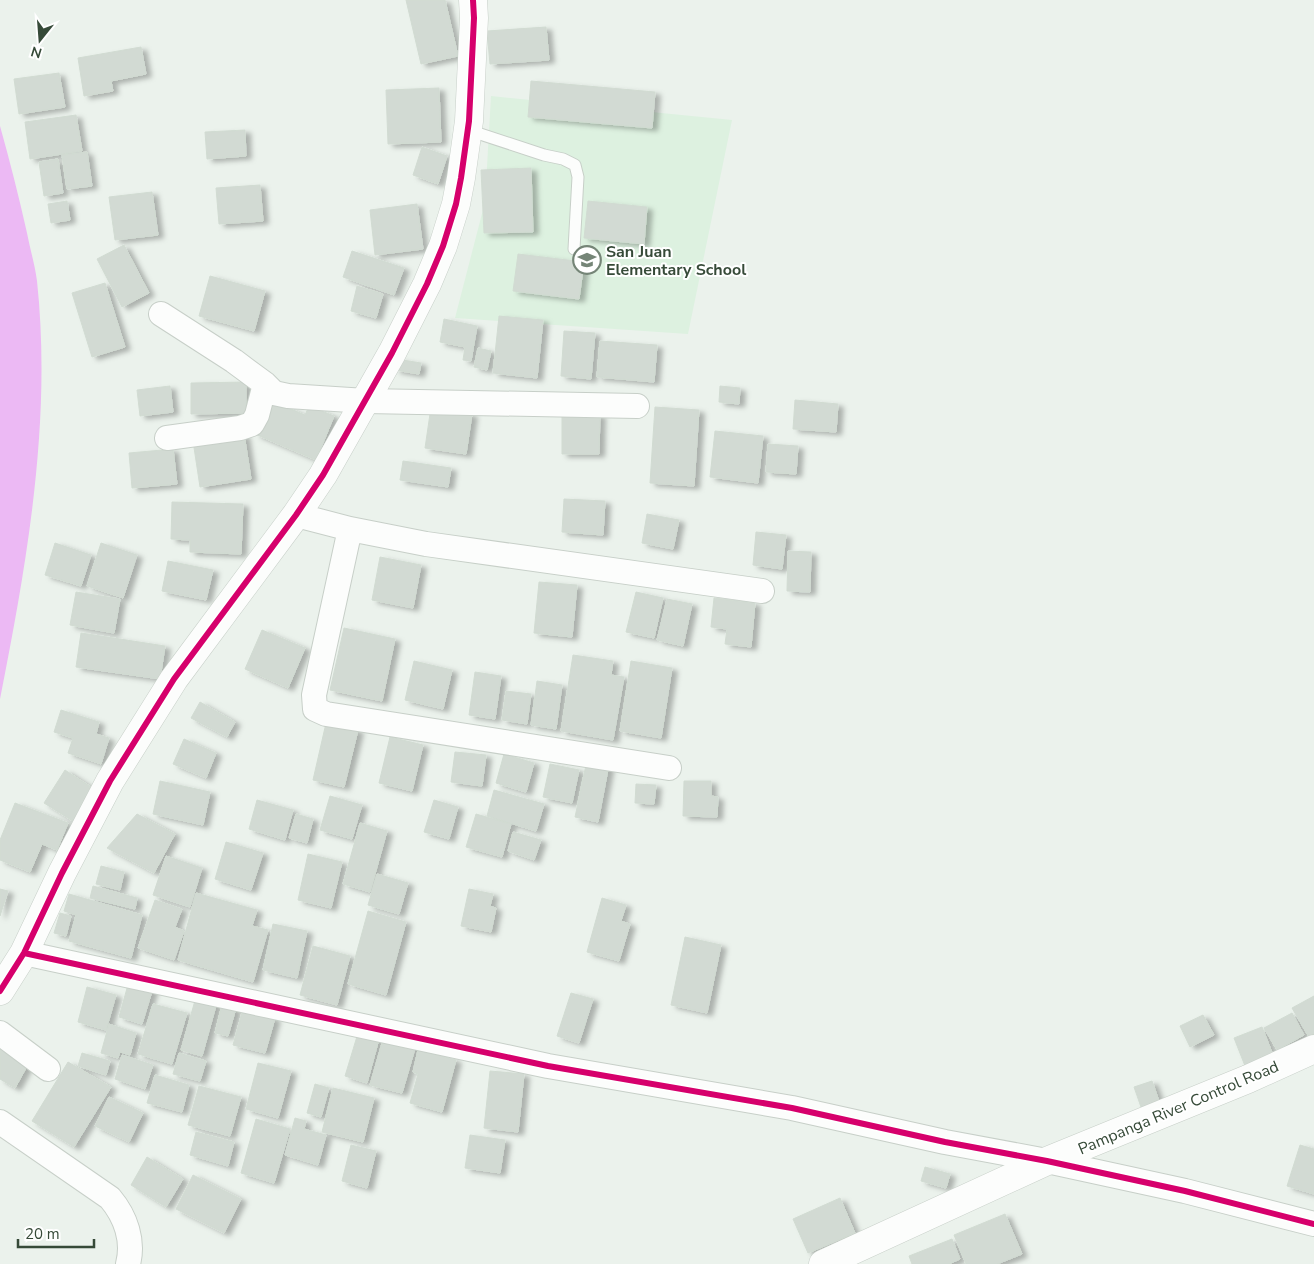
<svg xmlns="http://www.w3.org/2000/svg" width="1314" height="1264" font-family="'Nunito Sans',sans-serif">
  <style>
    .education { fill: #ddf1e0 }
    .water { fill: #ecb9f4 }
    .building { fill: #d2dad3; stroke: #d1dbd2; filter: url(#shadow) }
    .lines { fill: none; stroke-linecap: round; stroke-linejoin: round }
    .service-casing { stroke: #c7cfc8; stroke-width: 13 }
    .minor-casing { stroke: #c7cfc8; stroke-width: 26 }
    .tertiary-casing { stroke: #c7cfc8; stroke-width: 29 }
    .service { stroke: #fcfdfc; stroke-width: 11 }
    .minor { stroke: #fcfdfc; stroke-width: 24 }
    .tertiary { stroke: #fcfdfc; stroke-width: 28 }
    .cycleway-casing { stroke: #fff; stroke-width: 9 }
    .cycleway { stroke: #d6006c; stroke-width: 6 }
    .labels { text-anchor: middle; stroke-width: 4; stroke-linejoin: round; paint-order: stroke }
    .poi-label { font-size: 16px; font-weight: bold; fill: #364a38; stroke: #fff; text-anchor: start }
    .street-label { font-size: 16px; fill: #364a38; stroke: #fff }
  </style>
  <defs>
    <filter id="shadow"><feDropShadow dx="5.5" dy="3" stdDeviation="2.5" flood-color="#0004"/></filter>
  </defs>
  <rect width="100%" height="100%" fill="#ebf2ec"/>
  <!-- education -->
  <path class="education" d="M491,96L732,120L688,334L455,318L485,202Z"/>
  <!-- water -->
  <path class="water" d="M0,126C10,162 19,197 27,233C30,249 35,265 37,281C52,421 27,562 0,699Z"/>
  <!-- building -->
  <path class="building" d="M406,0H445L458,56L421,64Z
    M546,27L549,60L490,64L487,31Z
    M141,47L146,74L111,81L113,91L84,96L78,58Z
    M59,73L65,107L19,114L14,79Z
    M531,81L655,92L652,128L528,117Z
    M439,88L441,142L388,144L386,90Z
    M76,115L82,151L30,159L25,122Z
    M245,130L246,156L207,159L205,132Z
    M422,147L447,156L438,184L413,175Z
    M87,152L92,186L67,189L62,155Z
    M58,159L63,193L44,196L39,162Z
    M531,168L533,232L484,233L481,170Z
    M260,185L263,221L219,224L216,188Z
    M152,192L158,235L115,240L109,197Z
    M67,201L70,220L51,223L48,204Z
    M588,201L647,207L644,244L584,238Z
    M417,204L423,249L375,255L370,210Z
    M124,245L149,293L122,307L97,259Z
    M352,251L404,268L394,295L343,277Z
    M518,254L584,262L579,299L513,291Z
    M210,276L265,291L254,331L199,316Z
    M105,283L125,347L92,357L72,293Z
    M357,286L383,294L376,318L351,311Z
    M499,316L543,320L537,378L493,373Z
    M444,319L477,326L471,361L463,360L465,347L440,342Z
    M564,331L595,333L591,379L561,376Z
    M600,341L657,345L654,382L597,377Z
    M478,348L491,351L487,370L474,367Z
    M397,359L421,363L419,374L395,370Z
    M246,382V413L191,414V383Z
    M170,386L173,412L140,416L137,390Z
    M720,386L740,388L739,404L719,402Z
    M270,400L305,415L309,406L334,416L316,460L255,434Z
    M795,400L838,404L836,432L793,429Z
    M431,407L472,414L466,454L425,448Z
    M655,407L699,410L694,486L650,483Z
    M562,414H600L599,454H562Z
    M715,431L763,436L758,483L710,477Z
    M244,434L251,479L200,487L193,441Z
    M768,444L798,446L796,474L766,472Z
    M173,449L177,484L132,488L129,453Z
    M403,461L451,468L448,487L400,480Z
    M564,499L605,501L603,535L562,532Z
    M172,502L243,504L241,554L190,552V540L171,539Z
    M647,514L679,520L673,549L642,543Z
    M756,532L786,535L782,569L753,565Z
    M55,543L91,555L81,586L45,575Z
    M101,543L137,555L123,598L87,586Z
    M788,551L811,552L810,592L787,591Z
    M380,557L421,565L413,608L372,600Z
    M168,561L213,570L206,600L162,591Z
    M539,582L577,585L572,637L534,633Z
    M76,592L120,599L114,633L70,625Z
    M636,592L663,598L654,638L626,632Z
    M714,598L755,603L751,647L725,644L727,629L711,627Z
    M667,599L692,604L683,646L657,640Z
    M344,628L395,639L382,701L330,690Z
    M262,630L305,648L288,688L245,669Z
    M81,633L165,646L160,679L76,667Z
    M573,655L613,661L611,675L624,677L613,740L561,731Z
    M414,661L452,670L443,709L405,700Z
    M631,661L672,668L661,738L620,731Z
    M475,672L501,676L495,719L469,715Z
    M537,681L562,685L556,729L531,725Z
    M506,691L531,694L527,724L502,720Z
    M200,702L235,722L227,737L191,718Z
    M61,710L99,722L96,734L109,738L101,764L68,753L73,738L54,732Z
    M326,723L358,730L344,787L313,780Z
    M390,737L423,745L412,791L379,783Z
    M184,739L216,753L206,778L173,764Z
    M455,752L486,755L482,786L451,782Z
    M504,754L534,763L526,792L496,783Z
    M587,760L609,764L598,822L575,817Z
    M550,764L579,770L572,803L543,797Z
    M65,770L97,791L76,823L44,803Z
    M160,781L210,792L203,825L153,814Z
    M684,781H711V796L718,797L717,817L683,816Z
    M636,784L656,785L654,804L635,803Z
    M494,790L544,804L536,831L487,816Z
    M330,796L362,805L352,839L320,830Z
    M257,800L293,810L285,840L249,829Z
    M434,800L458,807L449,839L424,832Z
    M15,803L68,823L57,850L42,844L30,872L0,860V840Z
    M137,814L175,834L154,873L107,848Z
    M296,814L313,819L307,843L289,838Z
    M476,814L511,824L502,857L466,847Z
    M360,823L387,831L370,892L343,884Z
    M513,832L541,840L534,860L508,851Z
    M226,842L263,853L251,890L215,879Z
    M308,854L342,862L331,908L298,900Z
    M166,856L202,868L190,907L153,895Z
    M101,866L124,872L120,890L96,884Z
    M377,874L408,883L399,914L368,905Z
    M93,886L137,898L135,909L90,898Z
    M0,889L8,891L0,916Z
    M469,889L493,894L490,906L496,908L491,932L461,926Z
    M196,893L257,910L252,926L268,930L253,982L178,960Z
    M69,894L142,915L131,958L69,941L76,915L64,911Z
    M602,898L626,905L621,921L630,924L619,961L587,952Z
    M155,900L182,909L175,927L184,931L174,960L138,948Z
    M368,911L406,922L386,995L348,984Z
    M60,913L71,916L66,936L54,933Z
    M273,924L307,931L297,978L263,970Z
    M685,937L721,945L707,1013L671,1005Z
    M313,946L350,956L337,1005L300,995Z
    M129,981L153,988L142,1024L119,1017Z
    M87,987L116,995L106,1030L78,1022Z
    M571,993L593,999L579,1043L557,1036Z
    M1314,996V1034L1309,1037L1292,1008Z
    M196,997L217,1002L202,1056L181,1050Z
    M153,1004L187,1013L172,1064L138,1054Z
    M222,1005L236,1008L228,1036L215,1033Z
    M243,1009L275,1018L265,1053L233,1045Z
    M1292,1013L1304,1035L1277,1050L1264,1028Z
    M1203,1015L1214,1035L1190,1047L1180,1026Z
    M109,1024L136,1033L130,1055L120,1052L118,1058L101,1053Z
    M1262,1027L1275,1060L1247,1071L1234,1038Z
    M358,1033L379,1039L367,1083L345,1076Z
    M384,1036L416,1045L402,1093L370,1085Z
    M0,1041L31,1059L15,1088L0,1079Z
    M418,1050L456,1060L442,1112L410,1103L418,1074L413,1072Z
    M82,1053L110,1061L106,1075L78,1066Z
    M179,1053L206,1061L200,1081L173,1074Z
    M122,1055L153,1065L145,1089L115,1079Z
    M68,1062L111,1087L74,1147L32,1121Z
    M258,1063L291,1071L278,1118L246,1109Z
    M490,1071L524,1074L518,1132L484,1128Z
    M155,1075L189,1085L182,1112L147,1103Z
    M1152,1081L1160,1104L1142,1110L1134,1087Z
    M315,1084L329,1088L321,1117L307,1113Z
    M199,1086L241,1097L230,1136L188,1125Z
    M333,1088L374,1098L363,1142L322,1132Z
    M109,1097L143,1113L129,1142L95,1126Z
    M295,1118L306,1121L304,1129L326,1135L318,1165L285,1155Z
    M256,1119L290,1129L274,1183L241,1173Z
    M196,1132L234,1142L228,1166L190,1155Z
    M470,1135L505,1140L500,1173L465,1168Z
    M351,1145L376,1151L367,1188L342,1181Z
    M1300,1145L1314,1149V1194L1287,1186Z
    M147,1157L183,1179L166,1207L131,1185Z
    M925,1167L950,1174L946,1188L921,1181Z
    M193,1175L241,1199L224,1233L176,1209Z
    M840,1198L855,1233L808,1253L793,1219Z
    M1005,1214L1022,1254L997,1264H966L954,1235Z
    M952,1239L960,1259L949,1264H912L909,1256Z"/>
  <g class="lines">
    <defs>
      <path id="service" d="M468,130L544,155L563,159L575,165L578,177L574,249"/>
      <path id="minor" d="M161,314L234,361L265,384L274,393L288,396L366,401L637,406
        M167,438L240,428L252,424L257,415L265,384
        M296,515L350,529L426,544L762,591
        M350,529L314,695L315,709L326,714L669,768
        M24,953L548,1066L792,1108L945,1142L1047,1161L1185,1191L1314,1224
        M0,1033L48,1069
        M0,1122L110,1198C126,1217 134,1241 128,1264"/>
      <path id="tertiary" d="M0,991L24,953L62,873L110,781L174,679L296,515L323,475L392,353L427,284L443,246L456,204L461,178L469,121L474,18L473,0
        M823,1264L1047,1161L1248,1079L1314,1049"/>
    </defs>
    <!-- service casing -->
    <use href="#service" class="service-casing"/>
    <!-- minor casing -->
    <use href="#minor" class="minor-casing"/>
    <!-- tertiary casing -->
    <use href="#tertiary" class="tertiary-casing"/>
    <!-- service -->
    <use href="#service" class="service"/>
    <!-- minor -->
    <use href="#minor" class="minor"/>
    <!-- tertiary -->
    <use href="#tertiary" class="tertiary"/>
    <defs>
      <path id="cycleway" d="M24,953L548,1066L792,1108L945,1142L1047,1161L1185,1191L1314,1224
        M0,991L24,953L62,873L110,781L174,679L296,515L323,475L392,353L427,284L443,246L456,204L461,178L469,121L474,18L473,0"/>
    </defs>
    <!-- cycleway casing -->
    <use href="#cycleway" class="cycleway-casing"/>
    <!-- cycleway -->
    <use href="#cycleway" class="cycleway"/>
  </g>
  <!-- icons -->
  <defs>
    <symbol id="school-ring" viewBox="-11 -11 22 22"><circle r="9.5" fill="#fff" stroke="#758577" stroke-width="1.5"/><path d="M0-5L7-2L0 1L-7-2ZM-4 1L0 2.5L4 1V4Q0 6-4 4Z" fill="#758577"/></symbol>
  </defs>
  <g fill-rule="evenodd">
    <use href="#school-ring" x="571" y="244" width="32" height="32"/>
  </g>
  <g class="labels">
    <!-- poi labels -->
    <g class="poi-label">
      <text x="606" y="257">San Juan<tspan x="606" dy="18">Elementary School</tspan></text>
    </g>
    <!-- street labels -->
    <g class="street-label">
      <text transform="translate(1178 1107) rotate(-23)" y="6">Pampanga River Control Road</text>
    </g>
  </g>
  <!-- north arrow -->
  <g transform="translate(40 40) rotate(197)" stroke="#ffffff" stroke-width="4" paint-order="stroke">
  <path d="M0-4L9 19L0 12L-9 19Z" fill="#364a38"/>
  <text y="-8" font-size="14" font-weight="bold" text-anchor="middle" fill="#364a38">N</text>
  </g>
  <!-- scale -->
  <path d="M18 1239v8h76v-8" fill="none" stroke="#364a38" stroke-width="2.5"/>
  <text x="25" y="1239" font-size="15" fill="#364a38" stroke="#ffffff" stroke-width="4" paint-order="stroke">20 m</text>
</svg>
